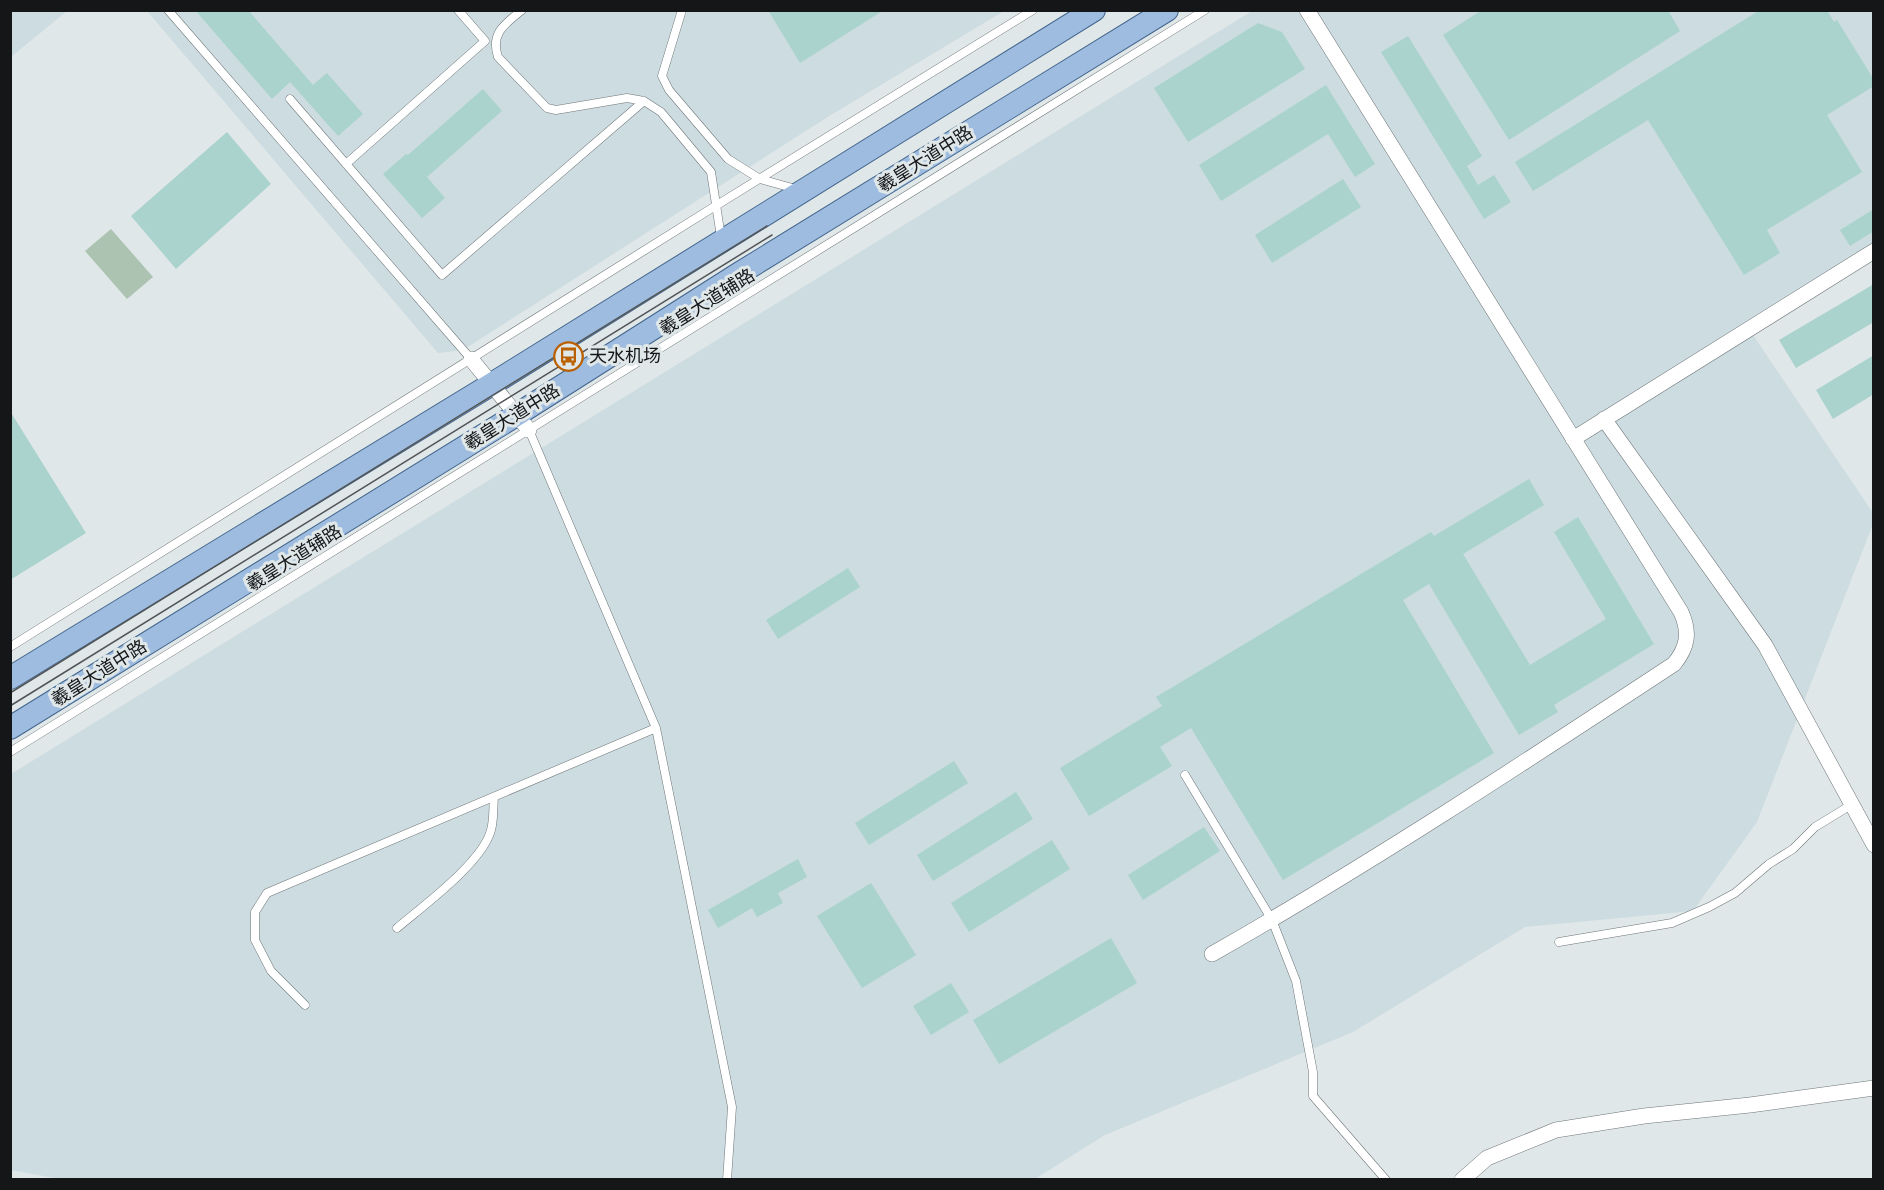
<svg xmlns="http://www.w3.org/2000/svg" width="1884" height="1190" font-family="'Noto Sans','Noto Sans SC',sans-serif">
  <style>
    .built { fill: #ccdce1 }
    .green { fill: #acc3b2 }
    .building { fill: #aad3ce }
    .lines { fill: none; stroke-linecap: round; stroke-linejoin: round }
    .service-casing { stroke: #6f7577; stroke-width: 9 }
    .minor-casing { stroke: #6f7577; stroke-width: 16 }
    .primary-casing { stroke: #42658b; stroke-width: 24 }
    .service { stroke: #fff; stroke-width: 8 }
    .minor { stroke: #fff; stroke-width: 15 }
    .primary { stroke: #9dbcdf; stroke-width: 22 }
    .tram { stroke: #525557; stroke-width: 1.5 }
    .labels { text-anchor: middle; stroke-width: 6; stroke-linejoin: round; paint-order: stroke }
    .street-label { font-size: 18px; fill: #141617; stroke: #e0e7e9 }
    .poi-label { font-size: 18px; fill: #141617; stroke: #e0e7e9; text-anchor: start }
  </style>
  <rect width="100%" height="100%" fill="#e0e7e9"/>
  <!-- built -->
  <path class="built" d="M11,10H67V11L11,57Z
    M147,11H1004L831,115L463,350L438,353Z
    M1252,11H1873V249L1749,329L1873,513V524L1757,822L1693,911L1525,927L1353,1032L1105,1135L1035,1179L55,1180L54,1178L11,1170V774Z"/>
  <!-- green -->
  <path class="green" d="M111,229L153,277L127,299L85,251Z"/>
  <!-- building -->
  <path class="building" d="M195,10H248L313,85L327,73L363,114L338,136L290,82L272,99Z
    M768,10H884L800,63Z
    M1482,10H1668L1680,31L1509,140L1443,35Z
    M1760,10H1827L1834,22L1837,20L1874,80V86L1827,115L1862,172L1767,230L1780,253L1744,275L1648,120L1533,191L1515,162Z
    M1258,23L1282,32L1305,69L1188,142L1154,88Z
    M1408,36L1482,156L1467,166L1478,185L1494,175L1511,202L1484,219L1381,52Z
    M1326,85L1375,164L1355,177L1328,134L1221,201L1199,165Z
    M483,89L502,111L427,177L445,198L422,218L383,174L406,154L408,155Z
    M227,132L271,184L176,269L131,216Z
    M1343,179L1361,207L1272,263L1255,235Z
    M1874,209V231L1850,246L1840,230Z
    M1874,284V322L1796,368L1779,340Z
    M1874,355V394L1833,419L1816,390Z
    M10,411L86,533L10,580Z
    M1529,479L1544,505L1463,554L1530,665L1606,619L1554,532L1578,517L1654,644L1554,705L1558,712L1519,735L1429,584L1403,600L1494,753L1283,880L1191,728L1160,747L1172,766L1089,816L1060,768L1162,706L1156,697L1431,532L1434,536Z
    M848,568L860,587L778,639L766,620Z
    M954,761L968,783L869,845L855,823Z
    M1016,792L1033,819L933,881L917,855Z
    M1204,827L1220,851L1143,900L1128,875Z
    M1052,840L1070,869L969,932L951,903Z
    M798,859L807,877L778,893L783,903L757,917L752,908L718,928L708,910Z
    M871,883L916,955L862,988L817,916Z
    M1111,938L1137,983L999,1064L973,1020Z
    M951,983L969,1012L931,1035L913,1006Z"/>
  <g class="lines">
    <defs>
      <path id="service" d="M168,10L471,359
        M522,10C505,24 490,33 498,57L547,108L556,110L627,98L644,101L661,112L711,172L721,237
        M682,10L662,76L669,90L728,159L760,179L796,189
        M290,99L442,275L644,101
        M346,164L485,41L458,10
        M529,430L656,728L732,1107L727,1180
        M10,647L717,205L1033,10
        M10,752L1205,10
        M1185,775L1272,920L1296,981L1313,1072V1096L1386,1180
        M397,928C423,906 483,862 491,830C494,820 493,807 494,797
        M1559,942L1672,923L1709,907L1735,893L1769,864L1793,849L1815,827L1851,805
        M305,1005L271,971L255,940V912L267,893L656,728"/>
      <path id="minor" d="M471,359L529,430
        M1604,419L1765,645L1874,845
        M1573,439L1874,251
        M1212,954C1370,864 1522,764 1674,664C1688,647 1690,632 1681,612L1307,10
        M1462,1180L1487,1158L1556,1130L1644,1116L1750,1105L1874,1088"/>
      <path id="primary" d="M10,678L492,384L1094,10
        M10,728L518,414L740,273L1167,10"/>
    </defs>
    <!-- service casing -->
    <use href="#service" class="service-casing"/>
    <!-- minor casing -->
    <use href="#minor" class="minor-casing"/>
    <!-- primary casing -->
    <use href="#primary" class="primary-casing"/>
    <!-- service -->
    <use href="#service" class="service"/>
    <!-- minor -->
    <use href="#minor" class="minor"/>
    <!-- primary -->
    <use href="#primary" class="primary"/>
    <!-- tram -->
    <path class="tram" d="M10,693L767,226
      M10,706L772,235"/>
  </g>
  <!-- icons -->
  <defs>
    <symbol id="bus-ring" viewBox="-11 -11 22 22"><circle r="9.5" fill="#e0e7e9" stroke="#ba6001" stroke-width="1.5"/><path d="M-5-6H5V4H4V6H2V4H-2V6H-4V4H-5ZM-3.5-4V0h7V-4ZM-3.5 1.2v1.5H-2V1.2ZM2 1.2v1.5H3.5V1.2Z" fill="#ba6001"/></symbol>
  </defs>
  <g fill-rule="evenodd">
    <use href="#bus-ring" x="552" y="340" width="33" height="33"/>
  </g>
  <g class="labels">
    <!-- street labels -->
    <g class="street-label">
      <text transform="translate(925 159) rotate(-32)" y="6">羲皇大道中路</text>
      <text transform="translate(707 302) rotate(-32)" y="6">羲皇大道辅路</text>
      <text transform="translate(512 417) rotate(-32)" y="6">羲皇大道中路</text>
      <text transform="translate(294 558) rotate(-32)" y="6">羲皇大道辅路</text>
      <text transform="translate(99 673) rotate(-32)" y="6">羲皇大道中路</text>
    </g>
    <!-- poi labels -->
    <g class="poi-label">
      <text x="589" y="362">天水机场</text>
    </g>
  </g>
  <!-- border -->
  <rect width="1884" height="1190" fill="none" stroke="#141617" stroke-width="24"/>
</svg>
